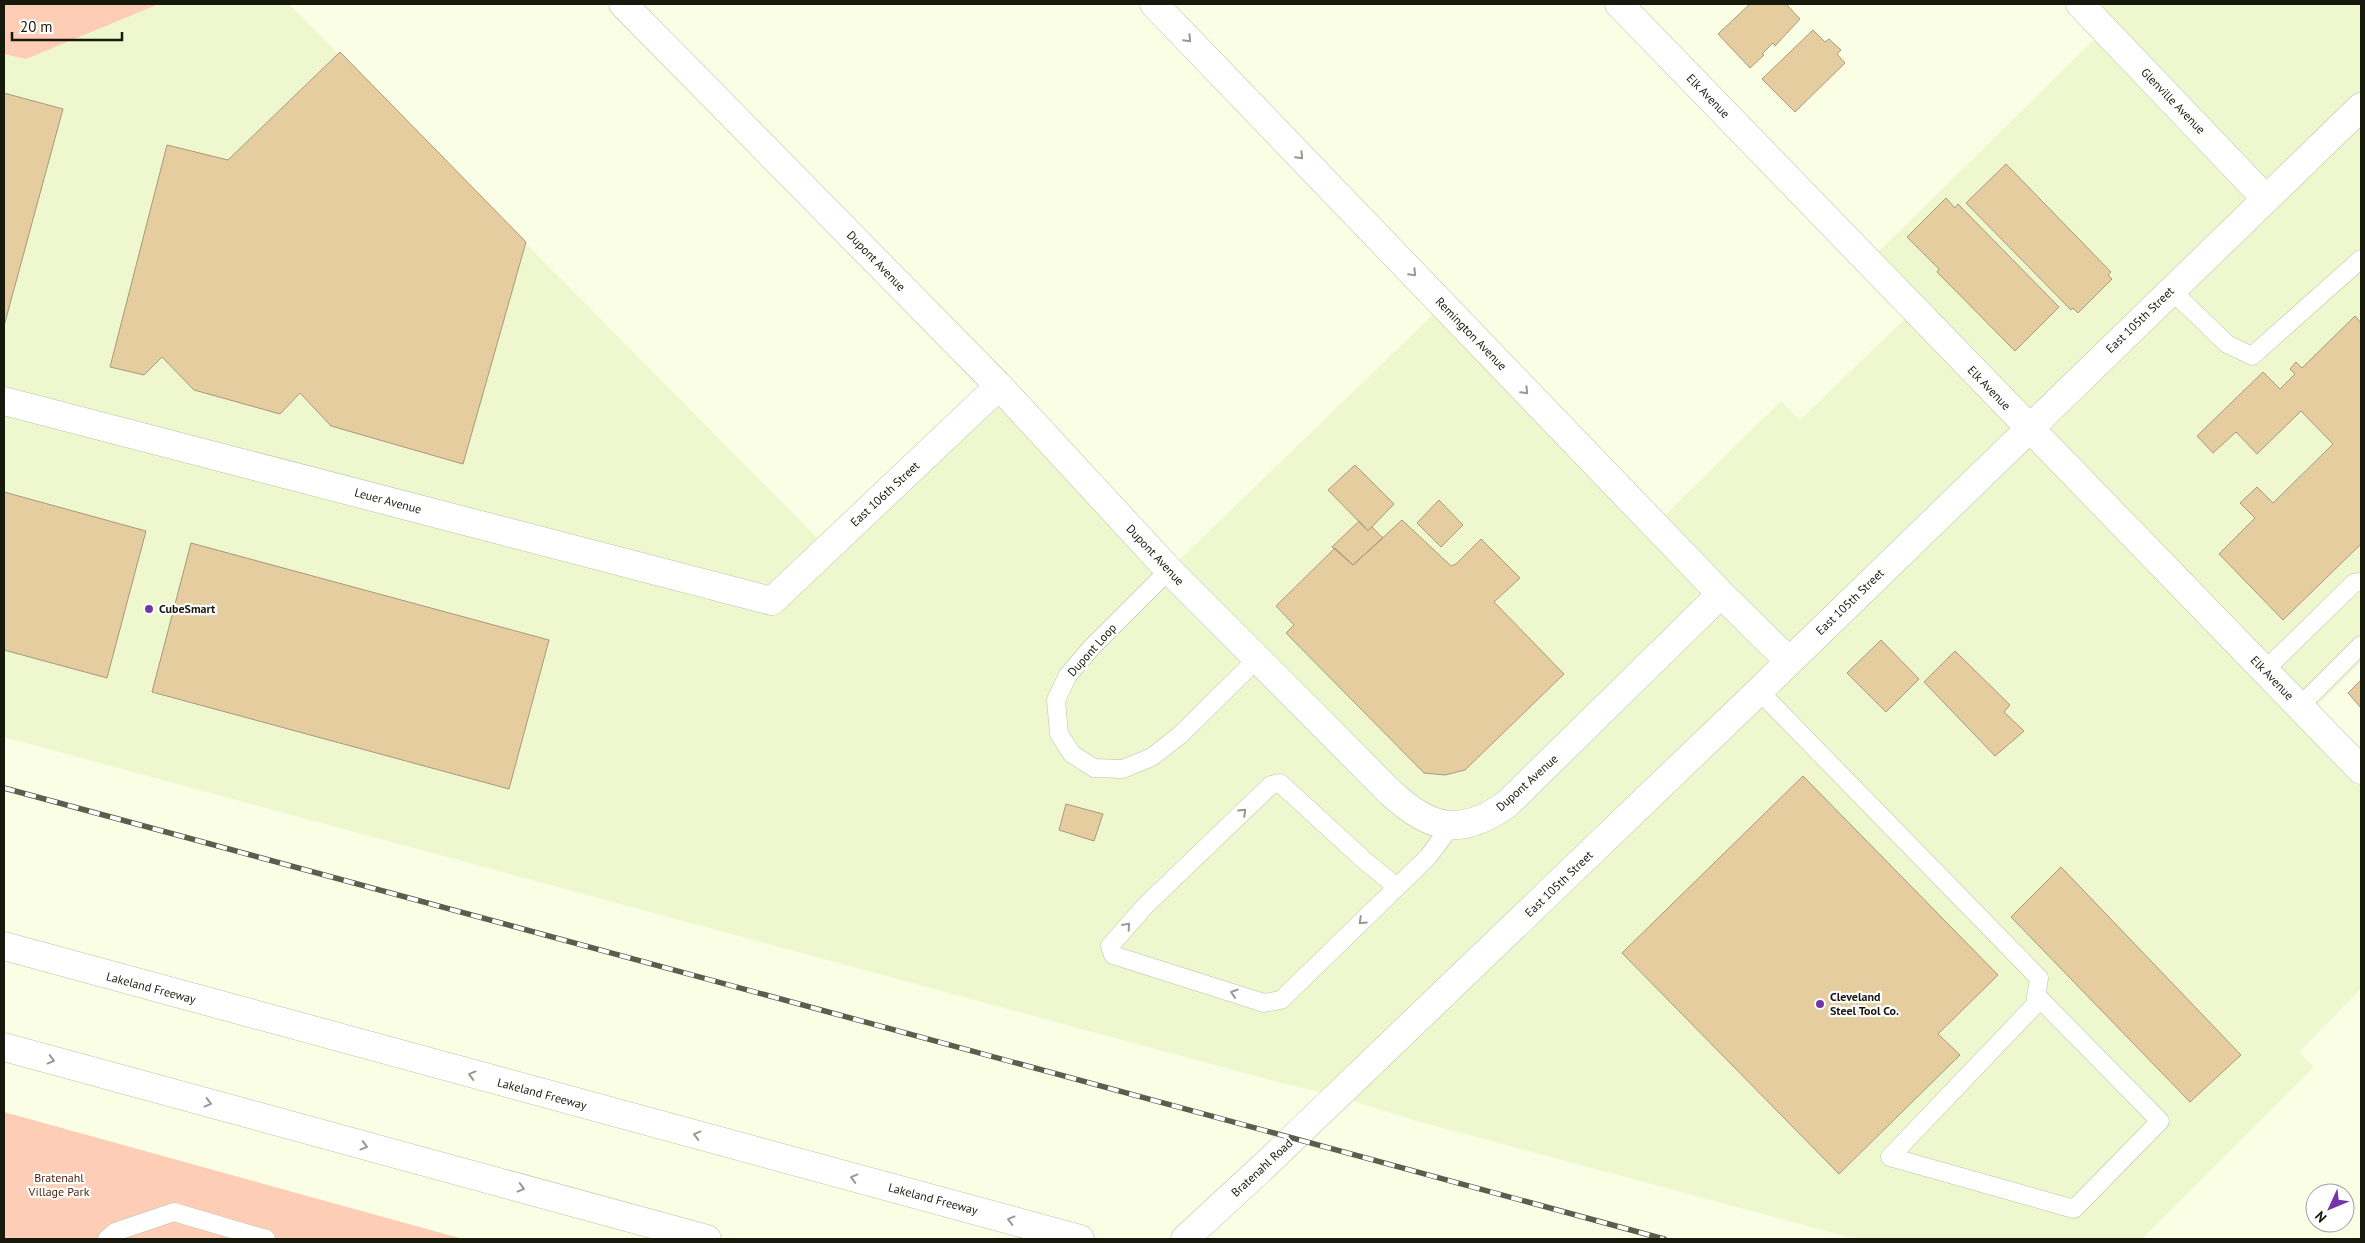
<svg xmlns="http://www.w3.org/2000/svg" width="2365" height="1243" font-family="'PT Sans',sans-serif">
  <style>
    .built { fill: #eff7cf }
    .green { fill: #fdcdb5 }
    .building { fill: #e6cd9f; stroke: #a8997d }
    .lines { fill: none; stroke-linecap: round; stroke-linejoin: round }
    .lane-casing { stroke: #bbc2a3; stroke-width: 19 }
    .street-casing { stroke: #bbc2a3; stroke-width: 29 }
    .secondary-casing { stroke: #bbc2a3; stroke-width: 29 }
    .highway-casing { stroke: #bbc2a3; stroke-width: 29 }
    .lane { stroke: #fff; stroke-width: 18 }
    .street { stroke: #fff; stroke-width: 28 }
    .secondary { stroke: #fff; stroke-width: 28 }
    .highway { stroke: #fff; stroke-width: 28 }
    .rail-casing { stroke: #5b5e4d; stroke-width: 5.5 }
    .rail { stroke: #fff; stroke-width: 4; stroke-dasharray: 11; stroke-linecap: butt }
    .oneway { stroke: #979892 }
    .poi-dot { fill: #7435aa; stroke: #fff; stroke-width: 2 }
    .labels { text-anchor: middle; stroke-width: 4.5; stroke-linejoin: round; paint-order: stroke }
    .street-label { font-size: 12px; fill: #17190d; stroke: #fff }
    .poi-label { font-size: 12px; font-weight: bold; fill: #17190d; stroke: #fff; text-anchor: start }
    .park-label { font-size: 12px; fill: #4b1f03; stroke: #fff }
  </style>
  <rect width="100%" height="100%" fill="#f9fee4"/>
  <!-- built -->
  <path class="built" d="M159,4H289L827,548L999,386L1169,570L1443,305L1655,525L1781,401L1800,420L1914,310L1868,262L2104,30L2080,4H2361V662L2308,715L2361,770V989L2299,1052L2314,1067L2142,1239H1856L1413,1120L1337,1096L1274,1081L4,737V54L26,59Z"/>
  <!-- green -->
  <path class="green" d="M4,4H159L26,59L4,54Z
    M4,1112L463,1239H4Z"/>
  <!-- building -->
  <path class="building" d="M1750,4H1786L1800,19L1775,46L1773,43L1762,54L1764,55L1750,68L1718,34Z
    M1813,30L1825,42L1829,39L1841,50L1837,54L1845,63L1795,112L1762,79Z
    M340,52L526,242L463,464L331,426L300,393L280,414L194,390L162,357L144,375L110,367L167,145L228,160Z
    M4,93L63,109L4,326Z
    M2006,164L2111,272L2108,275L2112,279L2078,313L2073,308L2071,310L1966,203Z
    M1946,198L1955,208L1958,204L2059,307L2015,351L1937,272L1939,269L1907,237Z
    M2355,316L2361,323V544L2283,620L2219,554L2255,518L2240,503L2257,487L2273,503L2333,444L2301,411L2257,454L2236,432L2213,453L2197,436L2263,372L2280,389L2295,374L2290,369L2296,362L2302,368Z
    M1355,465L1394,504L1368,531L1328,490Z
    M4,492L146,531L107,678L4,650Z
    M1439,500L1463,525L1441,547L1417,523Z
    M1402,520L1451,566L1456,564L1481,539L1520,578L1494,602L1564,674L1465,770L1445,775L1424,773L1286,633L1294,625L1276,606L1335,548L1353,565Z
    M1359,521L1368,531L1372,527L1383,538L1353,565L1332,547Z
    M191,543L549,640L509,789L152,692Z
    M1881,640L1919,679L1886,712L1847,673Z
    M1955,651L2010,705L2004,712L2024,731L1995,756L1924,682Z
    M2361,680V708L2348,693Z
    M1803,776L1998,975L1938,1034L1960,1055L1839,1174L1622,953Z
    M1066,804L1103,814L1094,841L1059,830Z
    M2061,867L2241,1055L2190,1102L2011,917Z"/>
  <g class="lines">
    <defs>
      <path id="lane" d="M2171,290L2227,344L2252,356L2361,259
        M1169,570L1091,648L1068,675L1056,700L1059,734L1072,754L1094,768L1123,769L1152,757L1180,735L1257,659
        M2265,670L2354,583L2361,582
        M1759,691L2039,978L2035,1005L1890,1157L2074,1209L2160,1121L2036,995
        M2300,706L2361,645
        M1397,887L1365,861L1280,783L1271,785L1145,906L1110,946L1113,955L1264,1003L1281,1000L1428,857L1451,826
        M107,1239L115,1232L174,1212L266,1239"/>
      <path id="street" d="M623,4L999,386L1169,570L1391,793C1431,830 1461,837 1507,804L1721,594
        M1154,4L1721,594L1789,661
        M1619,4L2361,770
        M2080,4L2266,199
        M4,401L772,601L999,386"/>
      <path id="secondary" d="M1185,1239L1264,1166L1759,691L2361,107"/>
      <path id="highway" d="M4,946L1080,1239
        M4,1047L707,1239"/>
    </defs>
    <!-- lane casing -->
    <use href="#lane" class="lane-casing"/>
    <!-- street casing -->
    <use href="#street" class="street-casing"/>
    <!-- secondary casing -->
    <use href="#secondary" class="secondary-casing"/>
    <!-- highway casing -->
    <use href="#highway" class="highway-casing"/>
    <!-- lane -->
    <use href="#lane" class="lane"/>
    <!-- street -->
    <use href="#street" class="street"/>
    <!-- secondary -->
    <use href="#secondary" class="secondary"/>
    <!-- highway -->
    <use href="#highway" class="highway"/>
    <defs>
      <path id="rail" d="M4,788L1664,1239"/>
    </defs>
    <!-- rail casing -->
    <use href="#rail" class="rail-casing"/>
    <!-- rail -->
    <use href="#rail" class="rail"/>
  </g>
  <!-- one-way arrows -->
  <defs><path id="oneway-chevron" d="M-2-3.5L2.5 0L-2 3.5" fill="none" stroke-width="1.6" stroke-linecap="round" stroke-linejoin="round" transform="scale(1.25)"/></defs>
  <g class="oneway">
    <use href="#oneway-chevron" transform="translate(1188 39) rotate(46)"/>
    <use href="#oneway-chevron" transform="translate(1300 156) rotate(46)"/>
    <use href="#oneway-chevron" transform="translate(1413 273) rotate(46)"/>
    <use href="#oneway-chevron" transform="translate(1525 391) rotate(46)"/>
    <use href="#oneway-chevron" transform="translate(1243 812) rotate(-44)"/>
    <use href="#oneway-chevron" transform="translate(1362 921) rotate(136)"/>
    <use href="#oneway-chevron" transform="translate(1127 926) rotate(-49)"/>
    <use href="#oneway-chevron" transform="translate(1234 993) rotate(-162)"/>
    <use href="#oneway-chevron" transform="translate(51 1060) rotate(15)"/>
    <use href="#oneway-chevron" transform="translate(472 1075) rotate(-165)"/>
    <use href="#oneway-chevron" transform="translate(208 1103) rotate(15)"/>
    <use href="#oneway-chevron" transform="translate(697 1135) rotate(-165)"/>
    <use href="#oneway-chevron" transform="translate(364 1146) rotate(15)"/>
    <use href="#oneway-chevron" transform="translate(854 1178) rotate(-165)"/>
    <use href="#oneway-chevron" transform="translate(521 1188) rotate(15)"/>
    <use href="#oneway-chevron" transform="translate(1011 1220) rotate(-165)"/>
  </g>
  <!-- markers -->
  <g class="poi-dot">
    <circle cx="149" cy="609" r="5"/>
    <circle cx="1820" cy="1004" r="5"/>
  </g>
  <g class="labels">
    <!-- street labels -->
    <g class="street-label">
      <text transform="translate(1708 96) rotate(46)" y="4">Elk Avenue</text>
      <text transform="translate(2173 101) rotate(46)" y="4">Glenville Avenue</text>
      <text transform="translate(876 261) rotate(46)" y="4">Dupont Avenue</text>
      <text transform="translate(2140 320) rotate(-44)" y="4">East 105th Street</text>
      <text transform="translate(1471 334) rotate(46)" y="4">Remington Avenue</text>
      <text transform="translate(1989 388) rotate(46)" y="4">Elk Avenue</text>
      <text transform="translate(885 494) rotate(-43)" y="4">East 106th Street</text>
      <text transform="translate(388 501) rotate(15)" y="4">Leuer Avenue</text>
      <text transform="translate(1155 555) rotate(47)" y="4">Dupont Avenue</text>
      <text transform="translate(1850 602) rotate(-44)" y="4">East 105th Street</text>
      <text transform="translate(1092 650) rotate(-48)" y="4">Dupont Loop</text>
      <text transform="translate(2272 678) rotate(46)" y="4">Elk Avenue</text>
      <text transform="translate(1527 783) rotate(-42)" y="4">Dupont Avenue</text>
      <text transform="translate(1559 884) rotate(-44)" y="4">East 105th Street</text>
      <text transform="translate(151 988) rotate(15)" y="4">Lakeland Freeway</text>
      <text transform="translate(542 1094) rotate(15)" y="4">Lakeland Freeway</text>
      <text transform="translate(1262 1168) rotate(-43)" y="4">Bratenahl Road</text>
      <text transform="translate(933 1199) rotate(15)" y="4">Lakeland Freeway</text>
    </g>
    <!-- poi labels -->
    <g class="poi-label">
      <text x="159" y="613">CubeSmart</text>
      <text x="1830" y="1001">Cleveland<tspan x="1830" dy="14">Steel Tool Co.</tspan></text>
    </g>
    <!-- park labels -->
    <g class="park-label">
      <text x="59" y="1182">Bratenahl<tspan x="59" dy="14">Village Park</tspan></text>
    </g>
  </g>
  <!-- border -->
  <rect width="2365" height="1243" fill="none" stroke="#17190d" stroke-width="10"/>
  <!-- north arrow -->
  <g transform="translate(2330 1208) rotate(226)"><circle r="24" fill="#ffffff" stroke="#a2a39e"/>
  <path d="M0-4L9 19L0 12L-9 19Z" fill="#7435aa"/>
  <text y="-8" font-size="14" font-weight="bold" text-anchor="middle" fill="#17190d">N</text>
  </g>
  <!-- scale -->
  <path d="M12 32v8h110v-8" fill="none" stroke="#17190d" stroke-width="2.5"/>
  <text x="20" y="32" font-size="15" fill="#17190d" stroke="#ffffff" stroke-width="4" paint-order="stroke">20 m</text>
</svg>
